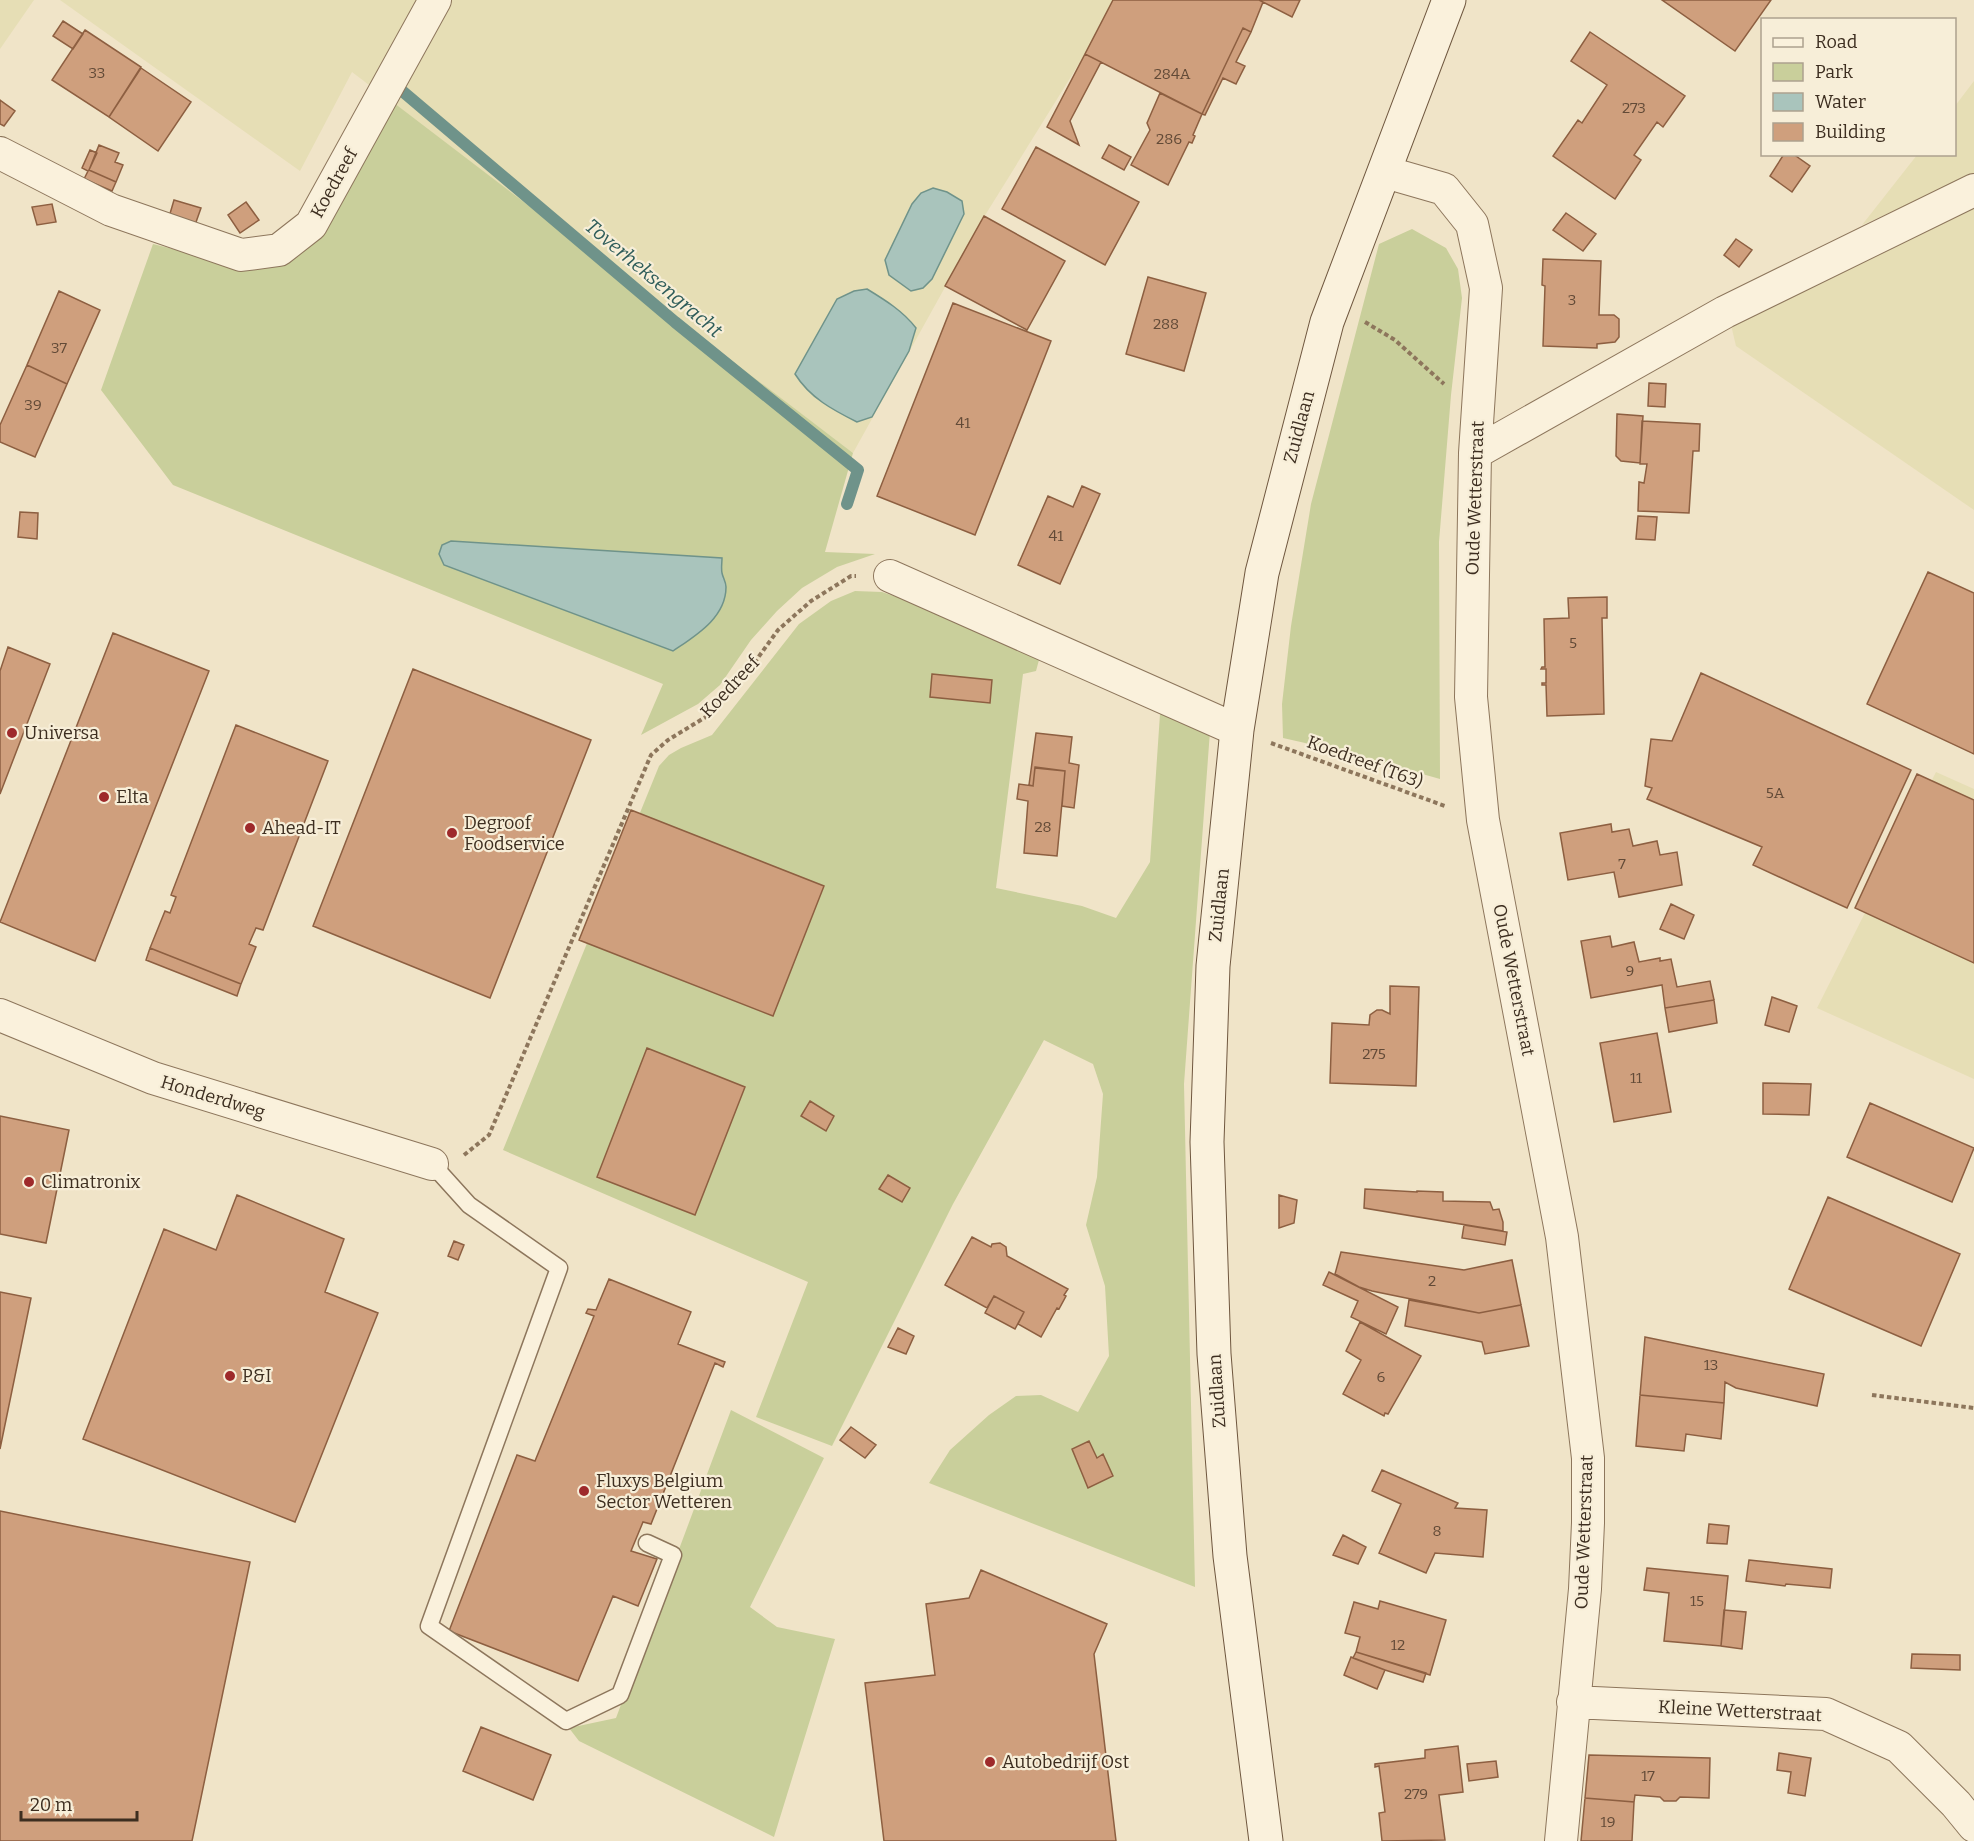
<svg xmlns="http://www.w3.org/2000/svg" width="1974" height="1841" font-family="Bitter,serif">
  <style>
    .farmland { fill: #e6deb5 }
    .green { fill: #c9cf9b }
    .water { fill: #a9c4bc; stroke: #6f938a; stroke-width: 1.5 }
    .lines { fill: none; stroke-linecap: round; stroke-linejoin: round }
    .stream { stroke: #6f938a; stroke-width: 12 }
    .building { fill: #cf9f7d; stroke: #8d5f41; stroke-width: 1.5 }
    .service-casing { stroke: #8d765c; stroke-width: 19 }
    .minor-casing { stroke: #8d765c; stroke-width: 34 }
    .secondary-casing { stroke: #6f573f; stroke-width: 35 }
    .path { stroke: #8d765c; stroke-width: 4; stroke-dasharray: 4.5 3; stroke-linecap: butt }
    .service { stroke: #faf1dc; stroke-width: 16 }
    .minor { stroke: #faf1dc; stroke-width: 32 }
    .secondary { stroke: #faf1dc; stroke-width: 33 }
    .poi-dot { fill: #9e2a2b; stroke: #f7eed8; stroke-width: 2 }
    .labels { text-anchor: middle; stroke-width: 4.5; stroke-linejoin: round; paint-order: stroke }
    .number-label { font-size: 15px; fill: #624a37 }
    .street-label { font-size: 18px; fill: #3d2e20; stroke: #f7eed8 }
    .poi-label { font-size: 18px; fill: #3d2e20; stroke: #f7eed8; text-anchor: start }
    .water-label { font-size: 20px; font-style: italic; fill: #2f5d5a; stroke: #f7eed8 }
  </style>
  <rect width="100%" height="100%" fill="#f0e4c8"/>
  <!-- farmland -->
  <path class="farmland" d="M0,0H34L0,49Z
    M60,0H1113L1085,54L984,217L853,453L352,72L300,171Z
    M1974,81V175L1862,225L1917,155L1954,154L1955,106Z
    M1974,202V510L1736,346L1731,325Z
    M1936,772L1974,789V1079L1817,1008Z"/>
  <!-- green -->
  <path class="green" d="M394,103L853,453L825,552L875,554L837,567L802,588L777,611L751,640L720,685L698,704L641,735L663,684L173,485L101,390L153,244L233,264L262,265Z
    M1412,229L1446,248L1458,269L1462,298L1451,395L1439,542L1440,779L1345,752L1283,738L1282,704L1291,626L1311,504L1379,244Z
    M855,591L882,592L921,605L1039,660L1036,671L1023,674L996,888L1082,906L1116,918L1150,862L1160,714L1210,731L1184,1084L1195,1587L929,1483L950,1450L989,1415L1016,1396L1041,1395L1078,1412L1109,1356L1105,1286L1086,1225L1097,1177L1103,1094L1093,1064L1044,1040L953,1204L832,1446L756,1417L808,1282L503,1150L659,766L669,755L681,748L712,735L799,624L831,601Z
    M731,1410L824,1458L750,1607L777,1627L835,1639L774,1837L579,1741L569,1728L616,1718Z"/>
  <!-- water -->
  <path class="water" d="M933,188L947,192L962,201L964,214L932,279L923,288L911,291L889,275L885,260L912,204L921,193Z
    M867,289C885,300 903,311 916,328L909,351L872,417L857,422C833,410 810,398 795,374L837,299L854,291Z
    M451,541L722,558C722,563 721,568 722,573C723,578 726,582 726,587C726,618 695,636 673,651L444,565L439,554L442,545Z"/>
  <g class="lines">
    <!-- stream -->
    <path class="stream" d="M401,90L675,322L858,470L847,504"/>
  </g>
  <!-- building -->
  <path class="building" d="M1113,0H1259L1263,2L1251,32L1243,28L1202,114L1085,54Z
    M1259,0H1300L1292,17Z
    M1662,0H1771L1735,51Z
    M63,21L83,34L73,49L53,36Z
    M1243,28L1251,32L1236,62L1245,66L1236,84L1223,78L1205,115L1202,114Z
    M85,30L141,67L109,117L52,80Z
    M1590,32L1685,96L1663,127L1657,122L1634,155L1641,160L1615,199L1553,156L1578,120L1582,123L1607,85L1571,61Z
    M1085,54L1101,62L1070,121L1079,145L1047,127Z
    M141,68L191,102L158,151L109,117Z
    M1160,93L1202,114L1193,135L1195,136L1192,143L1189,142L1168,185L1131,165L1150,130L1147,123Z
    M0,100L15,111L4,126L0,124Z
    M0,100L15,111L4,126L0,124Z
    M99,145L119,153L115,162L123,165L116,182L89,170Z
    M1109,145L1131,157L1124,170L1102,158Z
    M1036,147L1139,202L1105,265L1002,209Z
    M90,150L97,153L89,170L116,182L112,191L84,179L88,171L82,168Z
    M1784,154H1793L1810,166L1792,192L1770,176Z
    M174,200L201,208L195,225L169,217Z
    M246,202L259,220L240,233L228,215Z
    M52,204L56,222L37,225L32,207Z
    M52,204L56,222L37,225L32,207Z
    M1566,213L1596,234L1583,251L1553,230Z
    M984,216L1065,261L1027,330L945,286Z
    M1736,239L1752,250L1739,267L1724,255Z
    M1543,259L1601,261L1599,315H1614L1619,319V337L1615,342L1597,344V348L1543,346L1545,286L1542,285Z
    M1148,277L1206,293L1184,371L1126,354Z
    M59,291L100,310L67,384L27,365Z
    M953,303L1051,341L975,535L877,496Z
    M27,365L67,384L35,457L0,442V425Z
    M1649,383L1666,384L1665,407L1648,406Z
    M1617,414L1643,416L1640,463L1621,461L1616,456Z
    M1642,421L1700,424L1699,451H1693L1689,513L1638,511L1639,482L1644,483L1647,464H1640Z
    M1082,486L1100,494L1060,584L1018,565L1048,496L1073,507Z
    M20,512L38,513L37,539L18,537Z
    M1638,516L1657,517L1655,540L1636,539Z
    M1928,572L1974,593V754L1867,704Z
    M1607,597V618H1602L1604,714L1547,716L1546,685H1542V683H1546V669H1541L1542,667H1545L1544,619L1569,618L1568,598Z
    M113,633L209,671L95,961L0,922Z
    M8,647L50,664L0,794V671Z
    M413,669L591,740L490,998L313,926Z
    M1701,673L1911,770L1847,908L1753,865L1762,847L1647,799L1652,788L1645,786L1651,739L1672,741Z
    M932,674L992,680L990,703L930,697Z
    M236,725L328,761L263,930L256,928L249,944L256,947L241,984L150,948L165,911L170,913L176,897L171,895Z
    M1036,733L1072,737L1069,763L1079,765L1074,808L1062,806L1065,771L1035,768L1033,786L1029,785Z
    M1035,767L1065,771L1057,856L1024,853L1028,801L1017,799L1019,784L1033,786Z
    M1917,774L1974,800V963L1855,908Z
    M631,810L824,886L773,1016L579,940Z
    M1611,824L1612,832L1629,829L1633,846L1657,841L1660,855L1677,852L1682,885L1619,897L1614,872L1568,880L1560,833Z
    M1671,904L1694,915L1684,939L1660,929Z
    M1610,936L1612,947L1634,942L1639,962L1660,958V961L1671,959L1677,987L1710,981L1714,1000L1665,1008L1662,985L1591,998L1581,941Z
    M150,948L241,984L237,996L146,960Z
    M1390,986L1419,987L1416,1086L1330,1083L1332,1023L1369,1025L1370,1015L1377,1010H1382L1390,1014Z
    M1772,997L1797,1006L1789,1032L1765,1025Z
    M1714,1000L1717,1023L1669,1032L1665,1008Z
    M1657,1033L1671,1112L1614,1122L1600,1043Z
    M647,1048L745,1087L695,1215L597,1177Z
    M1763,1083L1811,1084L1809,1115L1763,1114Z
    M810,1101L834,1116L826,1131L801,1116Z
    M1870,1103L1974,1148L1952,1202L1847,1157Z
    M0,1116L69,1130L46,1243L0,1234Z
    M888,1175L910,1188L902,1202L879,1189Z
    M1365,1189L1417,1192V1191L1443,1192V1201L1490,1202L1493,1210L1499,1209L1503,1222V1231L1364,1208Z
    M237,1195L344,1239L325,1292L378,1313L295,1522L83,1439L164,1229L216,1250Z
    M1279,1195L1297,1200L1294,1223L1279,1228Z
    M1828,1197L1960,1254L1921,1346L1789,1289Z
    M1464,1225L1507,1232L1505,1245L1462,1238Z
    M972,1237L991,1247L992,1244L1000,1243L1006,1247L1007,1256L1068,1289L1064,1295L1066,1296L1059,1309L1057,1308L1041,1337L1018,1324L1024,1312L994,1296L987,1308L945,1285Z
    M454,1241L464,1245L458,1260L448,1256Z
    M1341,1252L1464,1270L1512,1260L1521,1305L1479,1313L1372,1291L1359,1287L1335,1274Z
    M1329,1272L1398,1307L1386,1334L1351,1317L1358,1301L1323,1285Z
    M609,1279L691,1312L678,1344L725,1362L723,1367L715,1363L651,1524L643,1522L631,1551L657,1559L638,1606L613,1596L578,1681L449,1631L517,1455L535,1461L594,1316L586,1313L588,1309L596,1310Z
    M0,1292L31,1298L0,1449Z
    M994,1296L1024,1312L1015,1329L985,1313Z
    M1409,1300L1479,1313L1521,1305L1529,1346L1485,1354L1482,1342L1405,1326Z
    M1360,1322L1421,1356L1388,1414L1385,1413L1384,1416L1343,1394L1361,1360L1346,1351Z
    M898,1328L914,1336L906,1354L888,1347Z
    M1645,1337L1824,1374L1817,1406L1736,1388L1725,1382L1724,1403L1640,1395Z
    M1640,1395L1724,1403L1721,1439L1686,1434L1684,1451L1636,1446Z
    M851,1427L876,1445L865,1458L840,1440Z
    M1089,1441L1097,1458L1103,1454L1113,1476L1088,1488L1072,1449Z
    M1382,1470L1458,1503L1455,1508L1487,1510L1483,1557L1435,1553L1426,1573L1379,1553L1401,1504L1372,1491Z
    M0,1511L250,1562L192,1841H0Z
    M1709,1524L1729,1526L1727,1544L1707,1543Z
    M1343,1535L1366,1547L1358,1564L1333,1555Z
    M1749,1560L1832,1569L1830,1588L1786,1584L1785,1586L1746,1581Z
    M1647,1568L1728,1576L1721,1646L1664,1641L1669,1593L1644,1590Z
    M981,1570L1107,1624L1094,1654L1116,1841H884L865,1683L935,1675L926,1604L969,1598Z
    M1380,1601L1446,1620L1430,1675L1356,1652L1360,1637L1345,1633L1354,1602L1378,1609Z
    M1724,1610L1746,1612L1742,1649L1721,1646Z
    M1356,1652L1426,1673L1423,1682L1385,1670L1353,1658Z
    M1912,1654L1960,1655V1670L1911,1668Z
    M1351,1657L1385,1670L1377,1689L1344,1675Z
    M481,1727L551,1755L533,1800L463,1771Z
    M1458,1746L1463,1792L1439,1795L1445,1840L1382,1841L1379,1813L1385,1812L1379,1766L1375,1767V1764L1425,1758V1750Z
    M1779,1753L1811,1758L1805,1796L1788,1793L1791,1772L1777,1770Z
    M1589,1755L1710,1758L1709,1798L1680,1797L1676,1801H1664L1660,1797L1635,1795L1634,1802L1585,1798Z
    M1496,1761L1498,1777L1469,1781L1467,1764Z
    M1585,1798L1634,1802L1632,1841H1581Z"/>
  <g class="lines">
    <defs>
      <path id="service" d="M432,1164L469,1205L559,1268L429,1626L566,1721L620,1695L673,1555L647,1543"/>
      <path id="minor" d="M0,153L111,210L241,255L279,250L311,225L435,0
        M1385,172L1444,189L1472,224L1486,288L1475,453L1471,697L1483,820L1562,1237L1588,1458V1523L1585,1589L1561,1841
        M1475,453L1725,312L1974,190
        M890,576L1237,730
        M0,1015L153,1078L432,1164
        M1573,1702L1826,1714L1899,1747L1956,1804L1974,1826"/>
      <path id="secondary" d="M1266,1841L1230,1556L1214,1354L1207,1142L1213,966L1237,730L1262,573L1327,322L1449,0"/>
    </defs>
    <!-- service casing -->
    <use href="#service" class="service-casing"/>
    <!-- minor casing -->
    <use href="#minor" class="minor-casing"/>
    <!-- secondary casing -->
    <use href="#secondary" class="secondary-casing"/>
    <!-- path -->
    <path class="path" d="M1365,322L1395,340L1444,384
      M1271,743L1445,806
      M464,1155L489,1135L651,755L668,740L709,715L752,666L778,630L811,601L851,576H856
      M1872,1395L1974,1408"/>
    <!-- service -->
    <use href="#service" class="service"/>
    <!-- minor -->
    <use href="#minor" class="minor"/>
    <!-- secondary -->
    <use href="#secondary" class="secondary"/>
  </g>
  <!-- markers -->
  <g class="poi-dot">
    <circle cx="12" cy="733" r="6"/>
    <circle cx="104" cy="797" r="6"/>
    <circle cx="250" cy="828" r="6"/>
    <circle cx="452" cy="833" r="6"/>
    <circle cx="29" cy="1182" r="6"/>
    <circle cx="230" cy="1376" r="6"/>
    <circle cx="584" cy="1491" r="6"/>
    <circle cx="990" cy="1762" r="6"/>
  </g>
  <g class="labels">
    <!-- number labels -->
    <g class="number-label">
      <text x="97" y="78">33</text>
      <text x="1172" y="79">284A</text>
      <text x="1634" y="113">273</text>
      <text x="1169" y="144">286</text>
      <text x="1572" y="305">3</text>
      <text x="1166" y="329">288</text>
      <text x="59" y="353">37</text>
      <text x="33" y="410">39</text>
      <text x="963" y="428">41</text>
      <text x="1056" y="541">41</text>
      <text x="1573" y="648">5</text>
      <text x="1775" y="798">5A</text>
      <text x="1043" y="832">28</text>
      <text x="1622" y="869">7</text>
      <text x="1630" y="976">9</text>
      <text x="1374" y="1059">275</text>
      <text x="1636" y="1083">11</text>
      <text x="1432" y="1286">2</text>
      <text x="1711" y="1370">13</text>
      <text x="1381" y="1382">6</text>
      <text x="1437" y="1536">8</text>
      <text x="1697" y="1606">15</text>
      <text x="1398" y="1650">12</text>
      <text x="1648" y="1781">17</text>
      <text x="1416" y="1799">279</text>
      <text x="1608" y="1827">19</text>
    </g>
    <!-- street labels -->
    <g class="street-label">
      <text transform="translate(334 183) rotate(-61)" y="6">Koedreef</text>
      <text transform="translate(1299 427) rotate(-75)" y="6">Zuidlaan</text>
      <text transform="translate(1475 498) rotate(-88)" y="6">Oude Wetterstraat</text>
      <text transform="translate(730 687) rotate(-47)" y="6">Koedreef</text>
      <text transform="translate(1365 762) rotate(20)" y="6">Koedreef (T63)</text>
      <text transform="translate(1219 905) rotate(-84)" y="6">Zuidlaan</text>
      <text transform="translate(1514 980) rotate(79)" y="6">Oude Wetterstraat</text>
      <text transform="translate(213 1097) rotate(17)" y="6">Honderdweg</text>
      <text transform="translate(1217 1391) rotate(-94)" y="6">Zuidlaan</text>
      <text transform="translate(1584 1532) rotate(-88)" y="6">Oude Wetterstraat</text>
      <text transform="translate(1740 1711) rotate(3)" y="6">Kleine Wetterstraat</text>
    </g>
    <!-- poi labels -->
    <g class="poi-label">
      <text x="24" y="739">Universa</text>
      <text x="116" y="803">Elta</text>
      <text x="464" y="829">Degroof<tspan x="464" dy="21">Foodservice</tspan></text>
      <text x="262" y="834">Ahead-IT</text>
      <text x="41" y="1188">Climatronix</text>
      <text x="242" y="1382">P&amp;I</text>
      <text x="596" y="1487">Fluxys Belgium<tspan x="596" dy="21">Sector Wetteren</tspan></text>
      <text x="1002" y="1768">Autobedrijf Ost</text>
    </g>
    <!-- water labels -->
    <g class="water-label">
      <text transform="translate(654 278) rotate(40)" y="7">Toverheksengracht</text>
    </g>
  </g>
  <!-- legend -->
  <rect x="1761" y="18" width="195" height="138" fill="#f7eed8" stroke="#ada18e" stroke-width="1.5"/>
  <rect x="1773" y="38" width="30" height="9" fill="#faf1dc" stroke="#ada18e" stroke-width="1.5"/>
  <text x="1815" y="48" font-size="18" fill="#3d2e20">Road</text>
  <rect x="1773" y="63" width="30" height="18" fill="#c9cf9b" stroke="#ada18e" stroke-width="1.5"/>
  <text x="1815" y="78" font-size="18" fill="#3d2e20">Park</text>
  <rect x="1773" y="93" width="30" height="18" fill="#a9c4bc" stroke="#ada18e" stroke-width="1.5"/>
  <text x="1815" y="108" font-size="18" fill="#3d2e20">Water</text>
  <rect x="1773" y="123" width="30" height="18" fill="#cf9f7d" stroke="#ada18e" stroke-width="1.5"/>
  <text x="1815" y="138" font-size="18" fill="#3d2e20">Building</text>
  <!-- scale -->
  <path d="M21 1811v9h116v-9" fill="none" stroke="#3d2e20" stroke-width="3"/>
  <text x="30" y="1811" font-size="18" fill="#3d2e20" stroke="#f7eed8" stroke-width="4.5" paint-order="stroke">20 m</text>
</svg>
